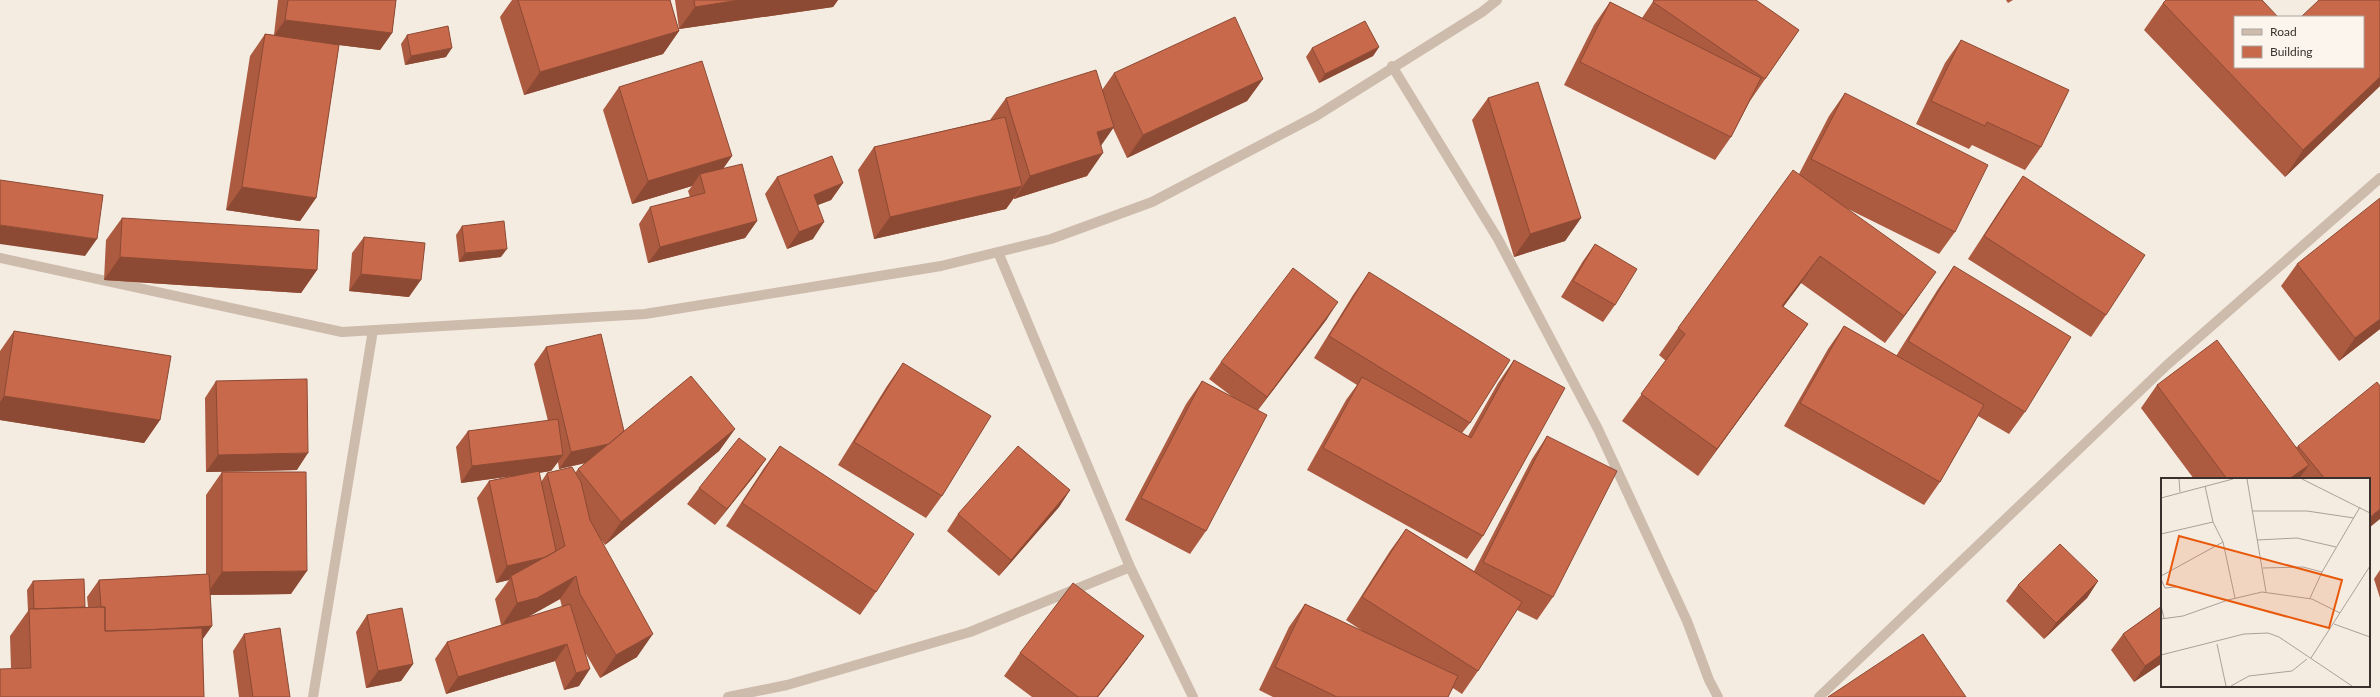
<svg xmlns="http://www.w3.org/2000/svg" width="2380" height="697" font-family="Lato,sans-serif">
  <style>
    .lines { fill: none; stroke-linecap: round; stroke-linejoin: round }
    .minor { stroke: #cdbbac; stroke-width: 10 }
    .wall { fill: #ac5a40; fill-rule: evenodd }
    .shaded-wall { fill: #8c4a34 }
    .building { fill: #c8694b; stroke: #8c4a34 }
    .inset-road { fill: none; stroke: #aaa098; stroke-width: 1 }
    .view { fill: #e8590c; fill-opacity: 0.15; stroke: #e8590c; stroke-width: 2 }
    .inset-edge { fill: none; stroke: #3b302b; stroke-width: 2 }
  </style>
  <rect width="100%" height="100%" fill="#f4ebe1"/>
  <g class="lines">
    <!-- minor -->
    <path class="minor" d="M1392,66L1498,239L1598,429L1687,621L1709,680L1718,697
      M998,252L1130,567L1193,697
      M0,258L342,332L645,314L941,266L1051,239L1152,202L1316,116L1482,12L1497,0
      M313,697L373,330
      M728,697L787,685L970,632L1130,567
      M1819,697L2167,365L2380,178"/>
  </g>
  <!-- wall -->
  <path class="wall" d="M278,0H396L392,33L380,50L339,45L316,198L300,221L226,210L250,56L265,34L274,35Z
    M512,0H670L679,31L663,54L524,95L500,17Z
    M675,0H838L833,7L679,29Z
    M1654,0L1799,30L1750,101L1731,137L1715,160L1564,85L1594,25L1610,2L1642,18Z
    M2006,0H2013L2008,3Z
    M2380,0V86L2285,177L2144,30L2163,3L2235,67Z
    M407,35L446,57L405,65L401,44Z
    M1961,40L2041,147L2025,170L1972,145L1969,149L1916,124L1945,63Z
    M1379,47L1373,56L1319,83L1306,57L1312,48Z
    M1114,73L1263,79L1247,101L1127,158L1113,128L1101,145L1087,176L1014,199V198L1006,209L874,239L858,170L874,147L990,120L1006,98L1102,90Z
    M619,87L732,156L723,169L757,221L745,238L648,263L639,224L650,207L690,197L688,191L692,186L632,204L603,110Z
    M1845,93L1955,232L1939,254L1846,208L1917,299L1885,343L1801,283L1783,307L1808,324L1789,351L1698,476L1622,421L1666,361L1659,355L1678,328L1799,174L1829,116Z
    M1488,98L1581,218L1565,241L1514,257L1472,120Z
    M2023,176L2106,315L2091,337L1968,259L2007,199Z
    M777,177L843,183L831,200L818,205L813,239L787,249L765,194Z
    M122,218L317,270L301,293L104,280L106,240Z
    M462,226L501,257L459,262L456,235Z
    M364,237L409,297L349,291L352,253Z
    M1595,244L1615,305L1603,322L1561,297L1583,261Z
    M2297,264L2380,329L2339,361L2281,286Z
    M1954,266L2025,412L2009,434L1978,416L1940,482L1924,505L1784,426L1828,349L1844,326L1896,356L1938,289Z
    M1369,272L1470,423L1462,433L1468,436L1498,383L1514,360L1483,536L1467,559L1307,470L1346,400L1357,385L1314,358L1353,295Z
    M1327,319L1258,410L1206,531L1190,554L1125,520L1186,404L1202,381L1234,398L1209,379L1221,362Z
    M14,331L160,420L144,443L0,420V351Z
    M546,347L624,431L735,429L719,451L605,545L599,537L637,657L600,678L586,654L579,686L564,690L555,661L446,694L435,659L447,642L501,625L495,599L509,580L496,583L477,498L489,481L512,476L461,483L456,447L468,431L548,421L534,364ZM558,462L559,469L586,463L578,469L575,473H547L541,482L539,473L551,471ZM560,599L562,607L527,617Z
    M903,363L942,496L926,518L838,465L887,386Z
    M216,381L297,470L206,472L205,398Z
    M2157,385L2297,447L2298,446L2369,479H2194L2141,408Z
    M1547,436L1553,597L1537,620L1517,610L1478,671L1462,694L1453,688L1448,697H1273L1259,690L1289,627L1305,604L1364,632L1346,620L1390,551L1406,529L1474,571L1532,459Z
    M780,446L876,592L860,615L726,526L764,468Z
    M766,459L754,476L715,525L687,504L699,488Z
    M222,472L291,594L210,595L212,626L202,639L204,697L11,668L10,636L28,611L27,590L33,581L85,607H88L87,597L99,580L206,574V495Z
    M1070,490L1059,507L999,576L947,531L958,514Z
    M2380,570V598L2374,579Z
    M2098,581L2087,598L2044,639L2006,601L2018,585Z
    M2162,606V663L2134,682L2111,650L2123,634Z
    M367,615L413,664L401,681L366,688L356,632Z
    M244,634L290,697H239L233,651Z
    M1020,653L1128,658L1098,697H1032L1004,676Z"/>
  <!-- shaded-wall -->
  <path class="shaded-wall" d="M740,0H838L833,7L679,29L695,7Z
    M285,20L392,33L380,50L273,37Z
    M679,31L663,54L524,95L540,72Z
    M1379,47L1373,56L1319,83L1325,74Z
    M452,48L446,57L405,65L411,56Z
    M2380,77V86L2285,177L2303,150Z
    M1263,79L1247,101L1127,158L1143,135Z
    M1114,127L1098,150L1097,132Z
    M1103,153L1087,176L1014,199L1030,176Z
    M732,156L716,178L700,174L692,186L632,204L648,181Z
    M843,183L831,200L802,211L814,195Z
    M1022,186L1006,209L874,239L890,217Z
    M242,187L316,198L300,221L226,210Z
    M1581,218L1565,241L1514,257L1530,234Z
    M757,221L745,238L648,263L660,247Z
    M824,222L813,239L787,249L799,232Z
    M0,225L97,239L85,256L0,244Z
    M507,249L501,257L459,262L465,253Z
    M1820,256L1801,283L1764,333L1782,306Z
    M120,257L317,270L301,293L104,280Z
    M1936,272L1917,299L1885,343L1904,316Z
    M361,274L421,280L409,297L349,291Z
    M1338,302L1327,319L1255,414L1267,397Z
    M2380,319V329L2339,361L2355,338Z
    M1808,324L1789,351L1698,476L1717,449Z
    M4,396L160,420L144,443L0,420V402Z
    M735,429L719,451L605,545L621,522Z
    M614,443L602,459L559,469L571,452Z
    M308,453L297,470L206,472L218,455Z
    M563,455L551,471L461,483L472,466Z
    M766,459L754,476L715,525L727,509Z
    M2309,465L2299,479H2289Z
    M1070,490L1059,507L999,576L1011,560Z
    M2380,509V519L2369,528V518Z
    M557,555L511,576L509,580L496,583L507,566Z
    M307,571L291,594L206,595L222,572Z
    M576,576L560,599L521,621L502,625L517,603Z
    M2098,581L2087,598L2044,639L2056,623Z
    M212,626L200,643L102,632Z
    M653,634L637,657L600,678L616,655Z
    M1144,636L1128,658L1098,697H1097Z
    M567,644L555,661L446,694L458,677Z
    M2162,654V663L2134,682L2145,666Z
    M413,664L401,681L366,688L378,671Z
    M590,669L579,686L564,690L576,673Z"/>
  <!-- building -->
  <path class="building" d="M288,0H396L392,33L285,20Z
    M518,0H670L679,31L540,72Z
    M694,0H740L695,7Z
    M1654,0H1756L1799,30L1765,79L1653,2Z
    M2166,0H2262L2278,17H2235V67H2363V17H2301L2319,0H2380V77L2303,150L2163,3Z
    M1610,2L1761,78L1731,137L1580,62Z
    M1235,17L1263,79L1143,135L1114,73Z
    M1365,21L1379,47L1325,74L1312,48Z
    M448,26L452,48L411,56L407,35Z
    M265,34L339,45L316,198L242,187Z
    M1961,40L2069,90L2041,147L1987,122L1985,126L1931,101Z
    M702,61L732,156L648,181L619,87Z
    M1096,70L1114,127L1097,132L1103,153L1030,176L1006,98Z
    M1538,82L1581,218L1530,234L1488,98Z
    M1845,93L1988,165L1955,232L1811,159Z
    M1005,117L1022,186L890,217L874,147Z
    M832,156L843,183L814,195L824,222L799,232L777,177Z
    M742,164L757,221L660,247L650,207L705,193L700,174Z
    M1793,170L1936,272L1904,316L1820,256L1782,306L1808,324L1717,449L1641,394L1685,334L1678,328Z
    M2023,176L2145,255L2106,315L1984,236Z
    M0,180L103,195L97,239L0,225Z
    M2380,198V319L2355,338L2297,264Z
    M122,218L319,230L317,270L120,257Z
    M504,221L507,249L465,253L462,226Z
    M364,237L425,243L421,280L361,274Z
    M1595,244L1637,269L1615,305L1573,281Z
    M1954,266L2071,337L2025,412L1908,341Z
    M1293,268L1338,302L1267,397L1221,362Z
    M1369,272L1510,360L1470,423L1329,336Z
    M1844,326L1984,405L1940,482L1800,403Z
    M14,331L171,356L160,420L4,396Z
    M601,334L624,431L609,444L571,452L546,347Z
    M2217,340L2309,465L2289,479H2227L2157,385Z
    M1514,360L1565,388L1483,536L1323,448L1362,377L1471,438Z
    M903,363L991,416L942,496L854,442Z
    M691,376L735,429L621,522L578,469Z
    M307,379L308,453L218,455L216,381Z
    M1202,381L1267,415L1206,531L1141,498Z
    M2377,382L2380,386V509L2369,518V479H2325L2298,446Z
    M558,419L563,455L472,466L468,431Z
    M1547,436L1617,471L1553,597L1483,562Z
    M739,438L766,459L727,509L699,488Z
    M780,446L914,534L876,592L742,503Z
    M1018,446L1070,490L1011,560L958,514Z
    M572,467L581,482L590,520L653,634L616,655L580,594L576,576L537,598L517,603L511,576L565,546L547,473Z
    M539,471L556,551L546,557L507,566L489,481Z
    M222,472H306L307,571L222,572Z
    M1406,529L1522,602L1478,671L1362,597Z
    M2060,544L2098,581L2056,623L2018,585Z
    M209,574L212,626L145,630L105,631V607H101L99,580Z
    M84,579L85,607L34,609L33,581Z
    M1073,583L1144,636L1097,697H1078L1020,653Z
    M570,604L590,669L576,673L567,644L458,677L447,642Z
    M1305,604L1458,676L1448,697H1337L1275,667Z
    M2162,606V654L2145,666L2123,634Z
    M105,607V631L202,628L204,697H0V669L31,668L29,609Z
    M402,608L413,664L378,671L367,615Z
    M280,628L290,697H253L244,634Z
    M1923,634L1966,697H1828Z"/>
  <!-- overview -->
  <g transform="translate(2161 478)">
    <rect width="209" height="209" fill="#f4ebe1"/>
    <path class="inset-road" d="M18,1L19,14M86,1L105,114M141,1L209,35M44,8L52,44M0,20L72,1M91,33H146L193,40M0,56L52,44L62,64L0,98M96,62L136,60L175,69M62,64L74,120M102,90L142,89L161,94M0,101L4,110L15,109M149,120L161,94L199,29M0,128L3,140M0,141L22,138L67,122L101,114L151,121L179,135M173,146L209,159M56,166L65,208M0,177L83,156L107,155L118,159L191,208M150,180L209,88M70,208L88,198L131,193L146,181"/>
    <path class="view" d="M18,58L181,102L168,150L6,106Z"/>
    <rect width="209" height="209" class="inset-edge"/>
  </g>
  <!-- legend -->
  <rect x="2234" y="16" width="130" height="52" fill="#fbf5ee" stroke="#aea6a0"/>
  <rect x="2242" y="29" width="20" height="6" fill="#cdbbac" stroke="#aea6a0"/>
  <text x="2270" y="36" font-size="12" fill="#3b302b">Road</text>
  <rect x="2242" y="46" width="20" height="12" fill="#c8694b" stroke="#aea6a0"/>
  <text x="2270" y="56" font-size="12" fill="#3b302b">Building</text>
</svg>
